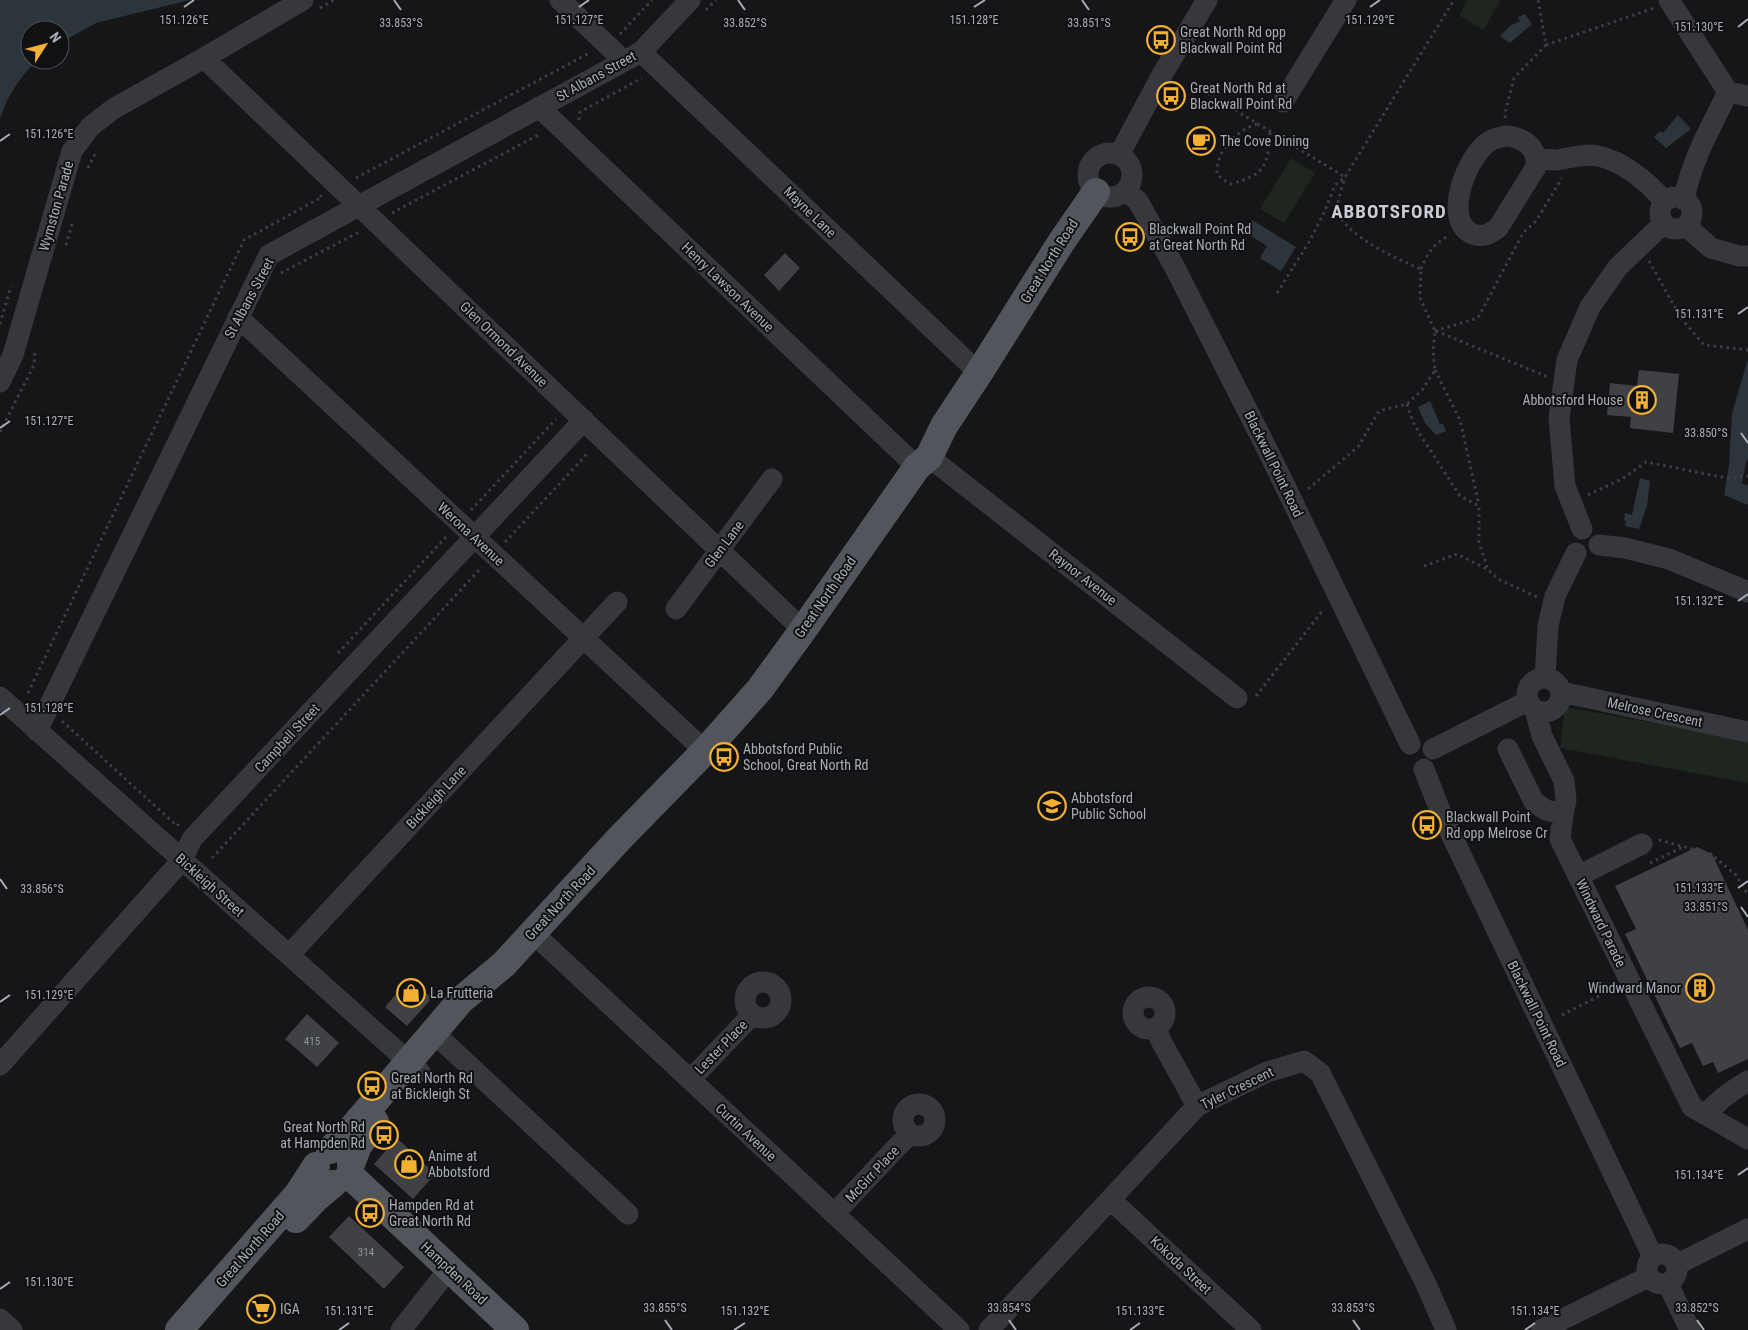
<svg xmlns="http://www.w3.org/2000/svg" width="1748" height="1330" font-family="'Roboto Condensed',sans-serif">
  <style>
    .green { fill: #1e261f }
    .water { fill: #2c353c }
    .building { fill: #404145 }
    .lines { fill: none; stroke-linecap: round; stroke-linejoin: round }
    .path { stroke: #3d3f44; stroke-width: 3; stroke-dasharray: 2.5 4; stroke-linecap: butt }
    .minor { stroke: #37383d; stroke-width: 21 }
    .major { stroke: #53555c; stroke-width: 28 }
    .ticks { fill: none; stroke: #a8adb8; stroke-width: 2 }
    .labels { text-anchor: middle; stroke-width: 4; stroke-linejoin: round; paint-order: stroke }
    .number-label { font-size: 11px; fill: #8e929b }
    .poi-label { font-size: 14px; fill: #a8adb8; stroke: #111113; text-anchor: start }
    .street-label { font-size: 14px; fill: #a8adb8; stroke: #111113 }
    .district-label { font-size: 19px; font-weight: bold; letter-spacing: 1px; fill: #c9ccd4; stroke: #111113 }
    .ticks-label { font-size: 12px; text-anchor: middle; fill: #a8adb8; stroke: #111113; stroke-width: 4; stroke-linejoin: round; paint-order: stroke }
  </style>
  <rect width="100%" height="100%" fill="#161618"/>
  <!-- green -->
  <path class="green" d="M1468,0H1501L1483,30L1459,15Z
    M1291,158L1315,173L1284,223L1260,209Z
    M1565,707L1748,740V783L1560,748Z"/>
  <!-- water -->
  <path class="water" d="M0,0H190L96,23L60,43V30H30V60H38C20,76 7,96 0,119Z
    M1525,14L1532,24L1510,43L1500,36L1510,26L1520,21L1518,17Z
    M1678,115L1691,129L1666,148L1654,137L1660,131L1663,133Z
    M1252,220L1296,247L1281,271L1260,258L1267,246L1245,232Z
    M1748,359V459L1746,462L1742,483L1748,486V505L1724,495L1729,466L1732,413Z
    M1430,401L1440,424H1443L1446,431L1436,435L1425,423L1418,407Z
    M1640,478L1650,481L1647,506L1639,529L1625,526L1626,521L1624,520L1625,513L1632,515Z"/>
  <!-- building -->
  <path class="building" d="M785,253L800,268L779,291L764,275Z
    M1639,370L1679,374L1673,433L1630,428L1631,417L1607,415L1610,383L1637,386Z
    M1697,847L1712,854L1748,930V1059L1718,1073L1713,1062L1703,1066L1692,1043L1680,1048L1625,934L1636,929L1615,886Z
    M409,979L432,998L407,1026L385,1007Z
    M307,1014L339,1043L317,1067L285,1039Z
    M397,1138L435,1174L413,1199L374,1164Z
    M349,1216L404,1267L384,1289L329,1237Z"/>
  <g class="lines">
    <!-- path -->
    <path class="path" d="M320,8L334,0
      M706,10L716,0
      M620,34L652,0
      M1546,45L1654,8
      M1191,83L1345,177
      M1505,118L1506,109L1514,78L1546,45L1538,0
      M579,120L580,112L642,78
      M1257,124C1236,131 1216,150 1217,174L1224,180L1231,184C1266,174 1268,166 1270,131
      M88,168L95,154
      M356,178L591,52
      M392,213L540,134
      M66,245L73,220
      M1649,261L1681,318L1704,345L1748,350
      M1421,269C1428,252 1433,245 1448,236
      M281,273L359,232
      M1277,293L1309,242L1324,213L1335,185L1345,177L1454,0
      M0,324L11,286
      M1435,331L1478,318L1523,233L1536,221L1562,178
      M1436,331L1548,377
      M1435,370L1460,420L1479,505
      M1407,404L1413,422L1421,436L1460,496L1479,506V542L1488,570L1500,580L1537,597
      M0,432L34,365L35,351
      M1308,489L1358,447L1379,411L1407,404L1422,390L1435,370L1433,351L1435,331L1420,298L1421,269C1399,260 1340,234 1338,208C1337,200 1343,185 1345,177
      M1588,495L1622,479L1646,462L1727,478L1748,476
      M471,510L556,419
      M505,542L589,452
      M1424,566L1457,554L1487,569
      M338,653L448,535
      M28,693L244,240L322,197L320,195
      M1256,696L1323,610
      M62,721L177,826L179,824
      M1659,840L1711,854L1736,875L1748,895
      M212,858L482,567
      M1650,863L1683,847
      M1562,1015L1615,988"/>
    <!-- minor -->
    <path class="minor" d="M560,0L624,61
      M1669,0L1728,92L1748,96
      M641,52L979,373
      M204,58L803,630
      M1283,102L1346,0
      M539,107L917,467
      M1505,136C1523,137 1538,147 1536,167L1498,228C1491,233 1484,237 1476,235C1439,225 1467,154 1490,141C1494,138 1500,138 1505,136Z
      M1088 175a22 22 0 1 1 44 0a22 22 0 1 1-44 0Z
      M1119,155L1163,73L1207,0
      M1537,159C1543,159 1550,160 1556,160C1570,158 1585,153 1598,156C1623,161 1649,183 1664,201
      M1126,191L1138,201L1174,266L1269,453L1410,744
      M1660 213a16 16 0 1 1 32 0a16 16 0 1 1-32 0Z
      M1684,200C1691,161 1711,127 1728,92
      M1686,226L1711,248L1739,256H1748
      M238,317L705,751
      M0,382L13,355L72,151L90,127L113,109L204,58L303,0
      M929,457L1237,698
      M1582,529L1565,486L1559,418L1567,360L1590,307L1618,267L1663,224
      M1599,545L1625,548L1669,559L1748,592
      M676,609L772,479
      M1545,677L1548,626L1555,596L1576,553
      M1527 695a17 17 0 1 1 34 0a17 17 0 1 1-34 0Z
      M1561,692L1748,732
      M0,697L420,1072
      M1535,709L1542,736L1564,781L1566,800L1563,814L1560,839L1692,1107L1748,1139
      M37,731L269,255L641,52L690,0
      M1433,749L1528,701
      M1508,749L1534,802L1546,810L1563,814
      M1424,769L1441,813L1653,1257
      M1578,876L1642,844
      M533,933L959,1330
      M289,955L617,602
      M745 1000a18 18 0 1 1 36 0a18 18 0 1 1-36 0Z
      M1133 1013a16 16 0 1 1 32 0a16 16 0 1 1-32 0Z
      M1157,1027L1160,1039L1197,1106
      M433,1032L628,1214
      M0,1065L182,860L192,839L584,420
      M690,1080L752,1015
      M903 1120a16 16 0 1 1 32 0a16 16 0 1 1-32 0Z
      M1706,1115C1717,1101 1732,1090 1748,1081
      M1111,1200L1251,1330
      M834,1214L894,1150L910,1134
      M1647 1269a15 15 0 1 1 30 0a15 15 0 1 1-30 0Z
      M1676,1265L1748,1229
      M1668,1284L1690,1330
      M0,1319L12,1330
      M401,1330L449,1269
      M989,1330L1197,1106L1267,1072L1304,1061L1320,1073L1426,1284L1446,1330
      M1541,1330L1648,1277"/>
    <!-- major -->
    <path class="major" d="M330,1150L348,1133L461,1000L504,964L619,839L705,751L760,689L803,630L917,467L929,457L944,426L979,373L1062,241L1096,192
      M351,1164L358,1146L375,1122
      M348,1177L356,1181L515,1330
      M296,1219L315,1199L333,1184
      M179,1330L298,1194L316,1166"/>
  </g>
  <!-- ticks -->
  <path class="ticks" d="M394,0L401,10M738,0L745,10M1082,0L1089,10M184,7L194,0M579,7L589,0M974,7L985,0M1370,7L1380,0M1738,27L1748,19M0,141L10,134M1738,314L1748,307M0,428L10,421M1741,433L1748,443M1738,601L1748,594M0,715L10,708M0,879L7,889M1738,888L1748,881M1741,907L1748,917M0,1002L10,995M1738,1175L1748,1168M0,1289L10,1282M665,1320L672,1330M1009,1320L1016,1330M1353,1320L1360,1330M1697,1320L1704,1330M339,1330L349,1323M734,1330L745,1323M1130,1330L1140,1323M1525,1330L1535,1323"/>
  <!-- icons -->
  <defs>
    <symbol id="bus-ring" viewBox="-11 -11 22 22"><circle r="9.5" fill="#111113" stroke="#f2b134" stroke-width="1.5"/><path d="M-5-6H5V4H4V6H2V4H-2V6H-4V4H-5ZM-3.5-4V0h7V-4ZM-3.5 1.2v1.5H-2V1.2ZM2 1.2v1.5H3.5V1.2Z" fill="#f2b134"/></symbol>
    <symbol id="cafe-ring" viewBox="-11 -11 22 22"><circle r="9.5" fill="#111113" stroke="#f2b134" stroke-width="1.5"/><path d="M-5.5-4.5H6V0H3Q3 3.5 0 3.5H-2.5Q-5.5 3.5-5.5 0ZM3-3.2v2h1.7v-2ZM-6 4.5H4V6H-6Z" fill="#f2b134"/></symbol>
    <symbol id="building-ring" viewBox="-11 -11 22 22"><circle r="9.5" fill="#111113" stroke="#f2b134" stroke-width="1.5"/><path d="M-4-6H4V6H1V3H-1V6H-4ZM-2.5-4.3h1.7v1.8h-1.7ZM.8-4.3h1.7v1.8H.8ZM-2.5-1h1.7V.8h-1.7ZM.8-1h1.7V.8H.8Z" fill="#f2b134"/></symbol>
    <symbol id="school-ring" viewBox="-11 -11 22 22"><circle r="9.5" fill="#111113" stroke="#f2b134" stroke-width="1.5"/><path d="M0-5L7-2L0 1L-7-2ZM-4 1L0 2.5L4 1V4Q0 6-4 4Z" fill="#f2b134"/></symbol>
    <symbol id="shop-ring" viewBox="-11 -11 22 22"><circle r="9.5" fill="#111113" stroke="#f2b134" stroke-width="1.5"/><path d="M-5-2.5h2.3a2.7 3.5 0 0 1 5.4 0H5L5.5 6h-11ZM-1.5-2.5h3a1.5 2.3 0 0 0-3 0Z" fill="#f2b134"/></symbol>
    <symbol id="supermarket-ring" viewBox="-11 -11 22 22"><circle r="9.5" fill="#111113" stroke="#f2b134" stroke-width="1.5"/><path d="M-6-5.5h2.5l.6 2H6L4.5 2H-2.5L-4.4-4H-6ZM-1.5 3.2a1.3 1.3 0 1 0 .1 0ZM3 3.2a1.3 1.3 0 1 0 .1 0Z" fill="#f2b134"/></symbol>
  </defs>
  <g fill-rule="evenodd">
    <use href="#bus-ring" x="1145" y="24" width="32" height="32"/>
    <use href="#bus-ring" x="1155" y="80" width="32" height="32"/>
    <use href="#cafe-ring" x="1185" y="125" width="32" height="32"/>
    <use href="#bus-ring" x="1114" y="221" width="32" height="32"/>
    <use href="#building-ring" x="1626" y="384" width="32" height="32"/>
    <use href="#bus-ring" x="708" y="741" width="32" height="32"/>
    <use href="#school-ring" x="1036" y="790" width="32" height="32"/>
    <use href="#bus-ring" x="1411" y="809" width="32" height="32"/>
    <use href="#building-ring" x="1684" y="972" width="32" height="32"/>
    <use href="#shop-ring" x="395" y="977" width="32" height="32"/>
    <use href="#bus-ring" x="356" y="1070" width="32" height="32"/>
    <use href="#bus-ring" x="368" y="1119" width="32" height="32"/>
    <use href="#shop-ring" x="393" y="1148" width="32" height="32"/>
    <use href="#bus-ring" x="354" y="1197" width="32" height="32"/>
    <use href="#supermarket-ring" x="245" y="1293" width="32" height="32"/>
  </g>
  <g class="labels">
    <!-- number labels -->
    <g class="number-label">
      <text x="312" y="1045">415</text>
      <text x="366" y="1256">314</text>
    </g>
    <!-- poi labels -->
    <g class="poi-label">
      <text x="1180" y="37">Great North Rd opp<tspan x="1180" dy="16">Blackwall Point Rd</tspan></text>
      <text x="1190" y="93">Great North Rd at<tspan x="1190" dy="16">Blackwall Point Rd</tspan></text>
      <text x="1220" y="146">The Cove Dining</text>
      <text x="1149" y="234">Blackwall Point Rd<tspan x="1149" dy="16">at Great North Rd</tspan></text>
      <text x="1623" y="405" text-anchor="end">Abbotsford House</text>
      <text x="743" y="754">Abbotsford Public<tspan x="743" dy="16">School, Great North Rd</tspan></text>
      <text x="1071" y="803">Abbotsford<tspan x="1071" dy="16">Public School</tspan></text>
      <text x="1446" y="822">Blackwall Point<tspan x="1446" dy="16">Rd opp Melrose Cr</tspan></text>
      <text x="1681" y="993" text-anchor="end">Windward Manor</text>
      <text x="430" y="998">La Frutteria</text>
      <text x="391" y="1083">Great North Rd<tspan x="391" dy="16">at Bickleigh St</tspan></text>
      <text x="365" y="1132" text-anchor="end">Great North Rd<tspan x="365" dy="16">at Hampden Rd</tspan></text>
      <text x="428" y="1161">Anime at<tspan x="428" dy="16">Abbotsford</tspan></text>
      <text x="389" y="1210">Hampden Rd at<tspan x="389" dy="16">Great North Rd</tspan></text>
      <text x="280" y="1314">IGA</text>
    </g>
    <!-- street labels -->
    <g class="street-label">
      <text transform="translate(596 76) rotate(-29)" y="5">St Albans Street</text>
      <text transform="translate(56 206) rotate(-74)" y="5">Wymston Parade</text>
      <text transform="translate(810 212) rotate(44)" y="5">Mayne Lane</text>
      <text transform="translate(1049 261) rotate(-58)" y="5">Great North Road</text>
      <text transform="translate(728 287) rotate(44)" y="5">Henry Lawson Avenue</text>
      <text transform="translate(249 298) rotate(-62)" y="5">St Albans Street</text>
      <text transform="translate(504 344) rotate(44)" y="5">Glen Ormond Avenue</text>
      <text transform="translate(1274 464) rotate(64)" y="5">Blackwall Point Road</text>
      <text transform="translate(471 534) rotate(43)" y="5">Werona Avenue</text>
      <text transform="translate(724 544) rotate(-53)" y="5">Glen Lane</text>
      <text transform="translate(1083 577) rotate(38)" y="5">Raynor Avenue</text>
      <text transform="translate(825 597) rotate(-55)" y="5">Great North Road</text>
      <text transform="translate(1655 712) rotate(12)" y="5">Melrose Crescent</text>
      <text transform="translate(287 738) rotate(-47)" y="5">Campbell Street</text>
      <text transform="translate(436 797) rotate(-47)" y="5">Bickleigh Lane</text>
      <text transform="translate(210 885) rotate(42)" y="5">Bickleigh Street</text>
      <text transform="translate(560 903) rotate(-47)" y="5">Great North Road</text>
      <text transform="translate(1601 923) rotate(64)" y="5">Windward Parade</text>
      <text transform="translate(1537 1014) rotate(64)" y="5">Blackwall Point Road</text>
      <text transform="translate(721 1047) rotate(-46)" y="5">Lester Place</text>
      <text transform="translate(1237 1088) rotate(-26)" y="5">Tyler Crescent</text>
      <text transform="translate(746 1132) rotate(43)" y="5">Curtin Avenue</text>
      <text transform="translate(872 1174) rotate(-47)" y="5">McGirr Place</text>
      <text transform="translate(250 1249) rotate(-49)" y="5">Great North Road</text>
      <text transform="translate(1181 1265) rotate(43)" y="5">Kokoda Street</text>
      <text transform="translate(454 1273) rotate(43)" y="5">Hampden Road</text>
    </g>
    <!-- district labels -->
    <g class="district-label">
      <text x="1389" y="218">ABBOTSFORD</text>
    </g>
  </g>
  <g class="ticks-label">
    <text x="184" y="24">151.126°E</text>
    <text x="579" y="24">151.127°E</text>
    <text x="974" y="24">151.128°E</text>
    <text x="1370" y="24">151.129°E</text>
    <text x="401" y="27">33.853°S</text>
    <text x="1089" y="27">33.851°S</text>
    <text x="745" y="27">33.852°S</text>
    <text x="1699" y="31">151.130°E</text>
    <text x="49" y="138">151.126°E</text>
    <text x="1699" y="318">151.131°E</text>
    <text x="49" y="425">151.127°E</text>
    <text x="1706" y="437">33.850°S</text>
    <text x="1699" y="605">151.132°E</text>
    <text x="49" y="712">151.128°E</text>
    <text x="1699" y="892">151.133°E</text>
    <text x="42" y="893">33.856°S</text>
    <text x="1706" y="911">33.851°S</text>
    <text x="49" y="999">151.129°E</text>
    <text x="1699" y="1179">151.134°E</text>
    <text x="49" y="1286">151.130°E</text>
    <text x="665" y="1312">33.855°S</text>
    <text x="1009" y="1312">33.854°S</text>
    <text x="1353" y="1312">33.853°S</text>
    <text x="1697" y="1312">33.852°S</text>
    <text x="349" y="1315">151.131°E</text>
    <text x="745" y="1315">151.132°E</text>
    <text x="1140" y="1315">151.133°E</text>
    <text x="1535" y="1315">151.134°E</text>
  </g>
  <!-- north arrow -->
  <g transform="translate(45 45) rotate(54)"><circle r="24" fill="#111113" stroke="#4d4f55"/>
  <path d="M0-4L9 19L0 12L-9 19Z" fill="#f2b134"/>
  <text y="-8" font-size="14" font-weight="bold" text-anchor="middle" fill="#a8adb8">N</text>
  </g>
</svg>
